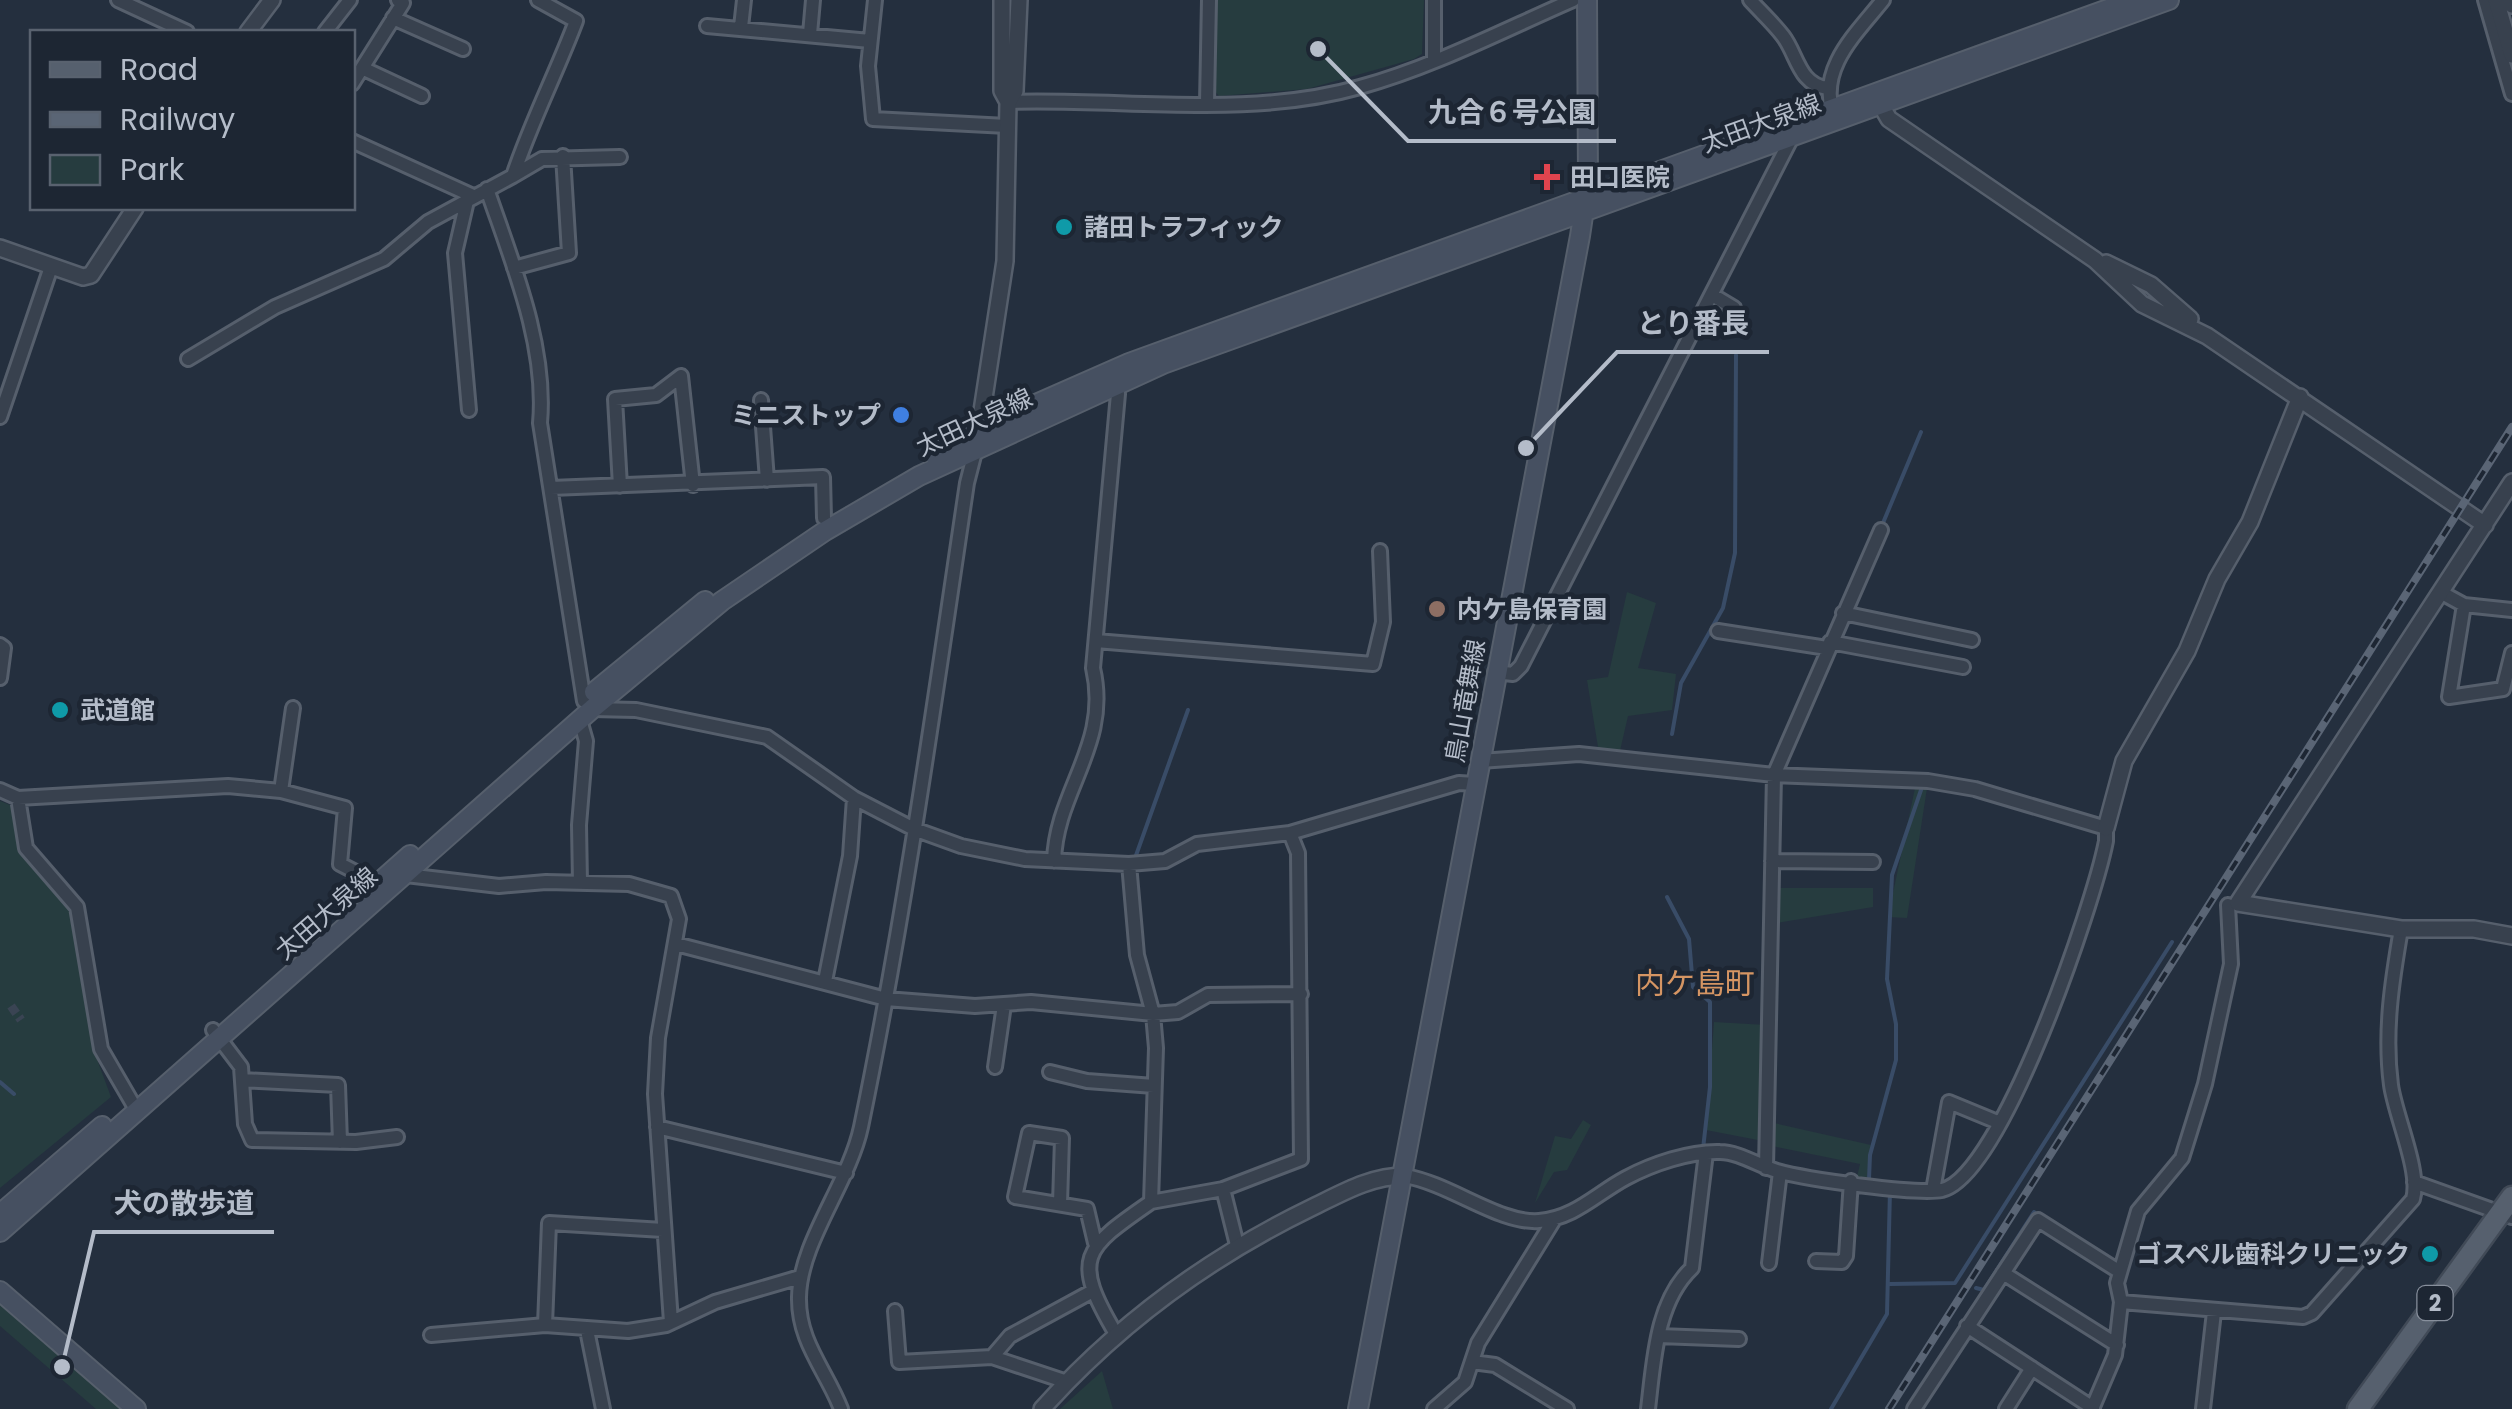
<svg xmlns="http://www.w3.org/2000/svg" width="2512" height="1409" font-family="Poppins,'Noto Sans JP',sans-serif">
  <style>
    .green { fill: #263c3f }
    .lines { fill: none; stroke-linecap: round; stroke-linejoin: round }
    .stream { stroke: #394c67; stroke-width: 4 }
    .pedestrian-tunnel { stroke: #3a4453; stroke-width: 9; stroke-dasharray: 9 4.5; stroke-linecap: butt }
    .minor-casing { stroke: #565f6c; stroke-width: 18 }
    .tertiary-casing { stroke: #565f6c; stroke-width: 20 }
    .secondary-casing { stroke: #565f6c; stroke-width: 22 }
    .primary-casing { stroke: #414a57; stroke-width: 25 }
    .minor { stroke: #38414e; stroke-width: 12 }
    .tertiary { stroke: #38414e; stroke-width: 15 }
    .secondary { stroke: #465061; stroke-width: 18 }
    .primary { stroke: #56606e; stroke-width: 20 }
    .rail-casing { stroke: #5a6575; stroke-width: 8 }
    .rail { stroke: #1d2633; stroke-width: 4; stroke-dasharray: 11; stroke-linecap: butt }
    .health-dot { fill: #e0444e; stroke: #1d2633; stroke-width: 4 }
    .culture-dot { fill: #0f9aa8; stroke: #1d2633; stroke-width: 4 }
    .shop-dot { fill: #3f7fe0; stroke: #1d2633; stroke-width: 4 }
    .education-dot { fill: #8d6e63; stroke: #1d2633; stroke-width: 4 }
    .labels { text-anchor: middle; stroke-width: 9; stroke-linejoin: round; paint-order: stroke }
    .shield { fill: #1d2633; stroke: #878f9c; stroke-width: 2.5 }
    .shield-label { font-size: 22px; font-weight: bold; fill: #b4bcc9 }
    .street-label { font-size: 25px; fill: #b4bcc9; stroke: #1d2633 }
    .poi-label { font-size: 25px; font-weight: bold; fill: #b4bcc9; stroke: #1d2633; text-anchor: start }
    .quarter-label { font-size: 30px; fill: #d59563; stroke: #1d2633 }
    .leader { fill: none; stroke: #b4bcc9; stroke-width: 4 }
    .callout-dot { fill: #b4bcc9; stroke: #1d2633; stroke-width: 4 }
    .callout-label { font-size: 28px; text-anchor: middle; font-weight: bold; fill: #b4bcc9; stroke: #1d2633; stroke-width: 9; stroke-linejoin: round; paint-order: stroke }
  </style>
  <rect width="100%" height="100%" fill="#242f3e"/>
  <!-- green -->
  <path class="green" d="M1215,0H1424L1422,54L1414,59L1307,89L1219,96L1213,89Z
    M1627,592L1656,603L1638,668L1676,674L1672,710L1628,716L1619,755L1599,753L1587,680L1608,677Z
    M1915,788H1927L1907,918L1888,917Z
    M0,801L15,807L21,818L30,864L74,909L98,1062L111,1097L0,1188Z
    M1776,888H1873V907L1776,923Z
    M1714,1022L1766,1025L1763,1141L1706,1130Z
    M1583,1120L1591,1125L1567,1170L1554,1172L1535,1203L1555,1136L1571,1139Z
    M1774,1123L1871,1145L1867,1178L1857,1177L1860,1164L1772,1146Z
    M0,1302L123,1409H96L0,1326Z
    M1102,1371L1113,1409H1060Z"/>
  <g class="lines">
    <!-- stream -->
    <path class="stream" d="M1883,523L1921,432
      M1672,734L1681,683L1723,608L1735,553L1736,355
      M1134,861L1188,710
      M1667,897L1689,939L1693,987L1710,1002V1087L1703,1149
      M0,1082L14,1094
      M1869,1179L1870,1155L1896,1060V1024L1887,979L1892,875L1921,790
      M1890,1284L1955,1283L2172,942
      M1976,1288L1984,1290L2034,1212
      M1831,1409L1887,1314L1890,1190"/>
    <!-- pedestrian-tunnel -->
    <path class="pedestrian-tunnel" d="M11,1006L21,1020"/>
    <defs>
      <path id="minor" d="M118,0L187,32
        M875,0L868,66L873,119L1007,126
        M1434,0V58
        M1750,0C1761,12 1773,23 1783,36C1797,54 1799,85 1827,88
        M2485,0L2512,94
        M393,18L463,49
        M707,26L870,41
        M741,27L744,0
        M325,32L350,0
        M810,34L813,0
        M362,68L422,96
        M352,84L403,3L398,0
        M1008,102C1123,98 1247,119 1360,87C1433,67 1504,30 1573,0
        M1207,103L1209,0
        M1833,114C1818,68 1856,34 1883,0
        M352,141L473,196
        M513,176L542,159L620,157
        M487,189C512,262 547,345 540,423L584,701
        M467,201L455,253L469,410
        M514,268L569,253L563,156
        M1714,296L1734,308
        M188,359L275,307L384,259L428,222L513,176C531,122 556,74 576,21L538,0
        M761,400L767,480
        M0,417L51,267
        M620,486L615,399L656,395L681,376L693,485
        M551,488L823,477L824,518
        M2442,593L2464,605L2512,610
        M2464,605L2449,697L2503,689L2512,653
        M1843,613L1972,640
        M1718,631L1827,648
        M1096,641L1373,664L1383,622L1380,551
        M1830,642L1963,667
        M0,645L4,648L0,678
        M1495,672L1513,674L1521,666L1791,139
        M592,709L636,710L767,737L854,798L914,829L961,846L1025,859L1129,864L1165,861L1197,844L1290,833L1459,783L1475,784
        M580,720L586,741L579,825L580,883
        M0,790L18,798L228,786L281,791L345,808L340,864L381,885
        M281,791L293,708
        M18,798L26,848L77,907L101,1049L137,1111
        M1054,861C1056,790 1111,745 1093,668L1118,394L1114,380
        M1772,861L1873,862
        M406,875L499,886L546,882L629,884L671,896L679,919L658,1038L655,1094L671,1322
        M676,944L886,999L975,1006L1031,1002L1153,1014L1178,1012L1208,995L1301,994
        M825,981L850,856L854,798
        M213,1030L241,1067L245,1124L252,1140L356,1142L397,1137
        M995,1067L1004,1005
        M1050,1072L1087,1081L1154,1086
        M242,1080L338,1085L340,1142
        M657,1127L846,1173
        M1766,1168L1774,775L1881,530
        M1405,1176C1451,1184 1499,1224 1539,1221C1575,1218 1596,1194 1626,1178C1652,1164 1690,1151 1720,1152C1739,1152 1759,1166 1777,1171C1805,1179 1916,1195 1942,1190C2002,1176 2094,903 2106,841V828L1975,789L1928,781L1774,775L1579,754L1480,761
        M2414,1182L2512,1217
        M1933,1190L1949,1102L2000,1123
        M1151,1202L1223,1189
        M1060,1204L1062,1138L1029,1133L1015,1197L1087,1209L1095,1243
        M1237,1245L1223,1189L1301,1159L1298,853L1290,833
        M1816,1261L1842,1262L1846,1256L1851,1181
        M1769,1263L1780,1172
        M2003,1273L2117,1345
        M2121,1302L2303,1317L2312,1313L2413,1199C2421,1172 2395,1115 2391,1085C2384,1032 2392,981 2401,929
        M895,1311L899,1362L992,1357
        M545,1325L549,1223L663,1230
        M1967,1326L2093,1408
        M587,1330L603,1409
        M1116,1334C1071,1258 1083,1249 1151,1202L1156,1048L1153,1014L1137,955L1129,864
        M431,1335L545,1325L628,1331L666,1325L715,1302L800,1277
        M1659,1336L1739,1339
        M1472,1362L1495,1365L1567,1409
        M1067,1382L992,1357L1010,1336L1091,1292
        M841,1409C826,1370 798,1342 799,1297C800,1242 849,1183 861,1127C905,914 935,698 967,483L976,448
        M1434,1409L1465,1382L1478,1343L1555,1218
        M1648,1409C1654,1360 1656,1302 1692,1268L1706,1153
        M1914,1409L2038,1220L2120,1272
        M2006,1409L2032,1368
        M2092,1409L2115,1355L2121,1302L2117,1283L2138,1211L2182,1158L2205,1084L2231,964L2228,905
        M2203,1409L2214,1312"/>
      <path id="tertiary" d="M2496,0L2512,55
        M2511,0L2512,5
        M248,32L272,0
        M1875,95L1889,119L2095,260L2142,304L2207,336L2485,525
        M1008,102L1015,91L1019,0
        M0,248L83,277L91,275L135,208
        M2106,263L2151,285L2190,319
        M978,437L1005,261L1008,102L1002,91V0
        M2512,482L2238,903L2401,929H2474L2512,936
        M2106,828L2124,761L2187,651L2217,579L2250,522L2300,397
        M1042,1409C1119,1323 1208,1258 1311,1208C1342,1193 1370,1176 1405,1176"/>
      <path id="secondary" d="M934,455L979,429L1129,363L2133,0
        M594,692L705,601
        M366,894L410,855
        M0,1214L102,1126
        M0,1232L592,709L722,601L825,531L919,476L1163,364L2169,0
        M0,1291L136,1409
        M1358,1409L1580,236L1588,182L1587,0"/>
      <path id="primary" d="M2358,1409L2512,1197"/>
    </defs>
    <!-- minor casing -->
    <use href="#minor" class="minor-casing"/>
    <!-- tertiary casing -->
    <use href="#tertiary" class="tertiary-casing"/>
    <!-- secondary casing -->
    <use href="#secondary" class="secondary-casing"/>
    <!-- primary casing -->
    <use href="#primary" class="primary-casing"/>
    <!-- minor -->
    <use href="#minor" class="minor"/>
    <!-- tertiary -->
    <use href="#tertiary" class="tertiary"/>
    <!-- secondary -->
    <use href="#secondary" class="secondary"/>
    <!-- primary -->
    <use href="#primary" class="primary"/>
    <defs>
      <path id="rail" d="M1889,1409L2512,427"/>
    </defs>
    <!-- rail casing -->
    <use href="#rail" class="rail-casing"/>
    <!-- rail -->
    <use href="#rail" class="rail"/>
  </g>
  <!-- markers -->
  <path class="health-dot" d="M1542 162h10v10h10v10h-10v10h-10v-10h-10v-10h10z"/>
  <g class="culture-dot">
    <circle cx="1064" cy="227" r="10"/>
    <circle cx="60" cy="710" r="10"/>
    <circle cx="2430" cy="1254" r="10"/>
  </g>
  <circle class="shop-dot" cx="901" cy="415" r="10"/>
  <circle class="education-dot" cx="1437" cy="609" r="10"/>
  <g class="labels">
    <!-- shield labels -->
    <rect class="shield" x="2417.5" y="1286" width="35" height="34" rx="8"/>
    <g class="shield-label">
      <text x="2435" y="1311">2</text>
    </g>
    <!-- street labels -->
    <g class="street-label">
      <text transform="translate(1761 123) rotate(-20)" y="9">太田大泉線</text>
      <text transform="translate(974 422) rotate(-25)" y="9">太田大泉線</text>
      <text transform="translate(1465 701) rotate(-80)" y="9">鳥山竜舞線</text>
      <text transform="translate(326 913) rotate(-41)" y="9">太田大泉線</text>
    </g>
    <!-- poi labels -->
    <g class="poi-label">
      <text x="1570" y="186">田口医院</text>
      <text x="1084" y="236">諸田トラフィック</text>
      <text x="881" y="424" text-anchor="end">ミニストップ</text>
      <text x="1457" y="618">内ケ島保育園</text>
      <text x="80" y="719">武道館</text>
      <text x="2410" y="1263" text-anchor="end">ゴスペル歯科クリニック</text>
    </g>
    <!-- quarter labels -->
    <g class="quarter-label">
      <text x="1695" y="994">内ケ島町</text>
    </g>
  </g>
  <!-- callouts -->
  <path class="leader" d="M1318 49L1408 141H1616M1526 448L1617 352H1769M62 1367L94 1232H274"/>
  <g class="callout-dot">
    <circle cx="1318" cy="49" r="10"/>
    <circle cx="1526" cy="448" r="10"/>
    <circle cx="62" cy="1367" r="10"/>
  </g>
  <g class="callout-label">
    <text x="1512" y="122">九合６号公園</text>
    <text x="1693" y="333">とり番長</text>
    <text x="184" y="1213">犬の散歩道</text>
  </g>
  <!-- legend -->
  <rect x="30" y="30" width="325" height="180" fill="#1d2633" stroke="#59626f" stroke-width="2.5"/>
  <rect x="50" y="62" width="50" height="15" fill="#56606e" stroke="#59626f" stroke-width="2.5"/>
  <text x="120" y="80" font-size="30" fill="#b4bcc9">Road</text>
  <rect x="50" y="112" width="50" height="15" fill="#5a6575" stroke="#59626f" stroke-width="2.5"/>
  <text x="120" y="130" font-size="30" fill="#b4bcc9">Railway</text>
  <rect x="50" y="155" width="50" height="30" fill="#263c3f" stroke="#59626f" stroke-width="2.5"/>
  <text x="120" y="180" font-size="30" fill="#b4bcc9">Park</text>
</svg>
